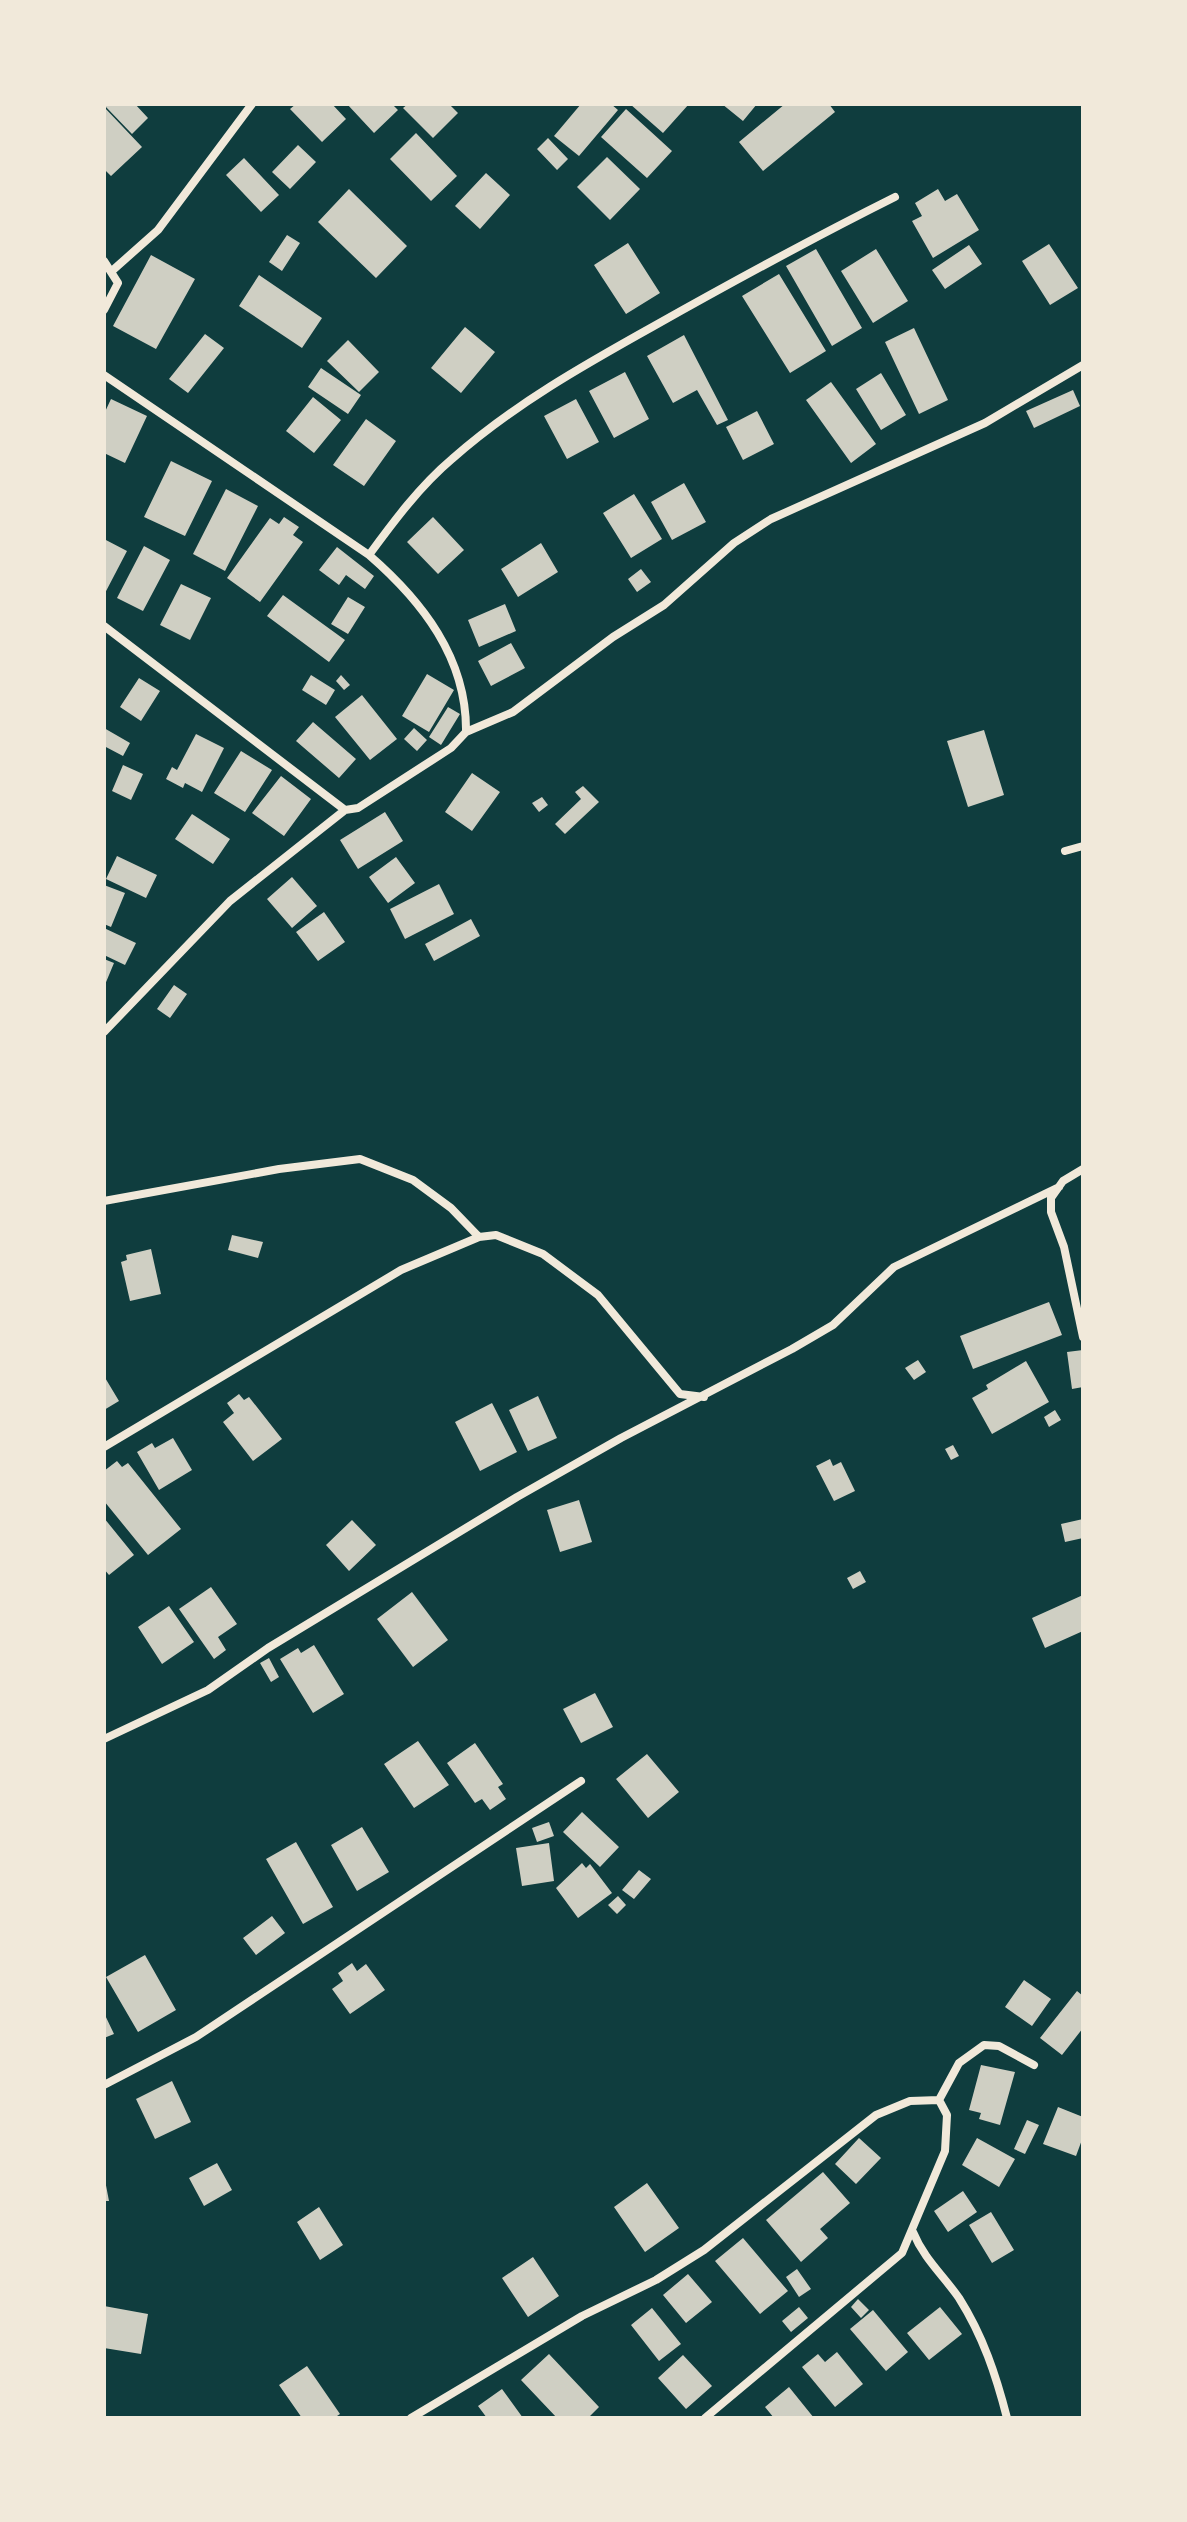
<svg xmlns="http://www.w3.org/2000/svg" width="1187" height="2522" font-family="'Asap Condensed',sans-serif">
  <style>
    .building { fill: #cfcfc3 }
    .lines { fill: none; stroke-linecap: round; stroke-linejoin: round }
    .minor { stroke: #f1e9da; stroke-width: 8 }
  </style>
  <rect width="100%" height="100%" fill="#0f3d3e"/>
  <!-- building -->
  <path class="building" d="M107,104H135L148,118L132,134L105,106Z
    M296,104H332L346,119L322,142L290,109Z
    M347,104H392L398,110L374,133Z
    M408,104H449L458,113L433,138L403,108Z
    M581,104H611L618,110L579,156L554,136Z
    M630,104H689L663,133Z
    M722,104H757L743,121Z
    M785,104H829L835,112L763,171L739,142Z
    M104,107L142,147L111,176L104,169Z
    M626,109L672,151L647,178L601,137Z
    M416,133L457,176L431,201L390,159Z
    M548,138L568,159L557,170L537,149Z
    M298,145L316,162L290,189L272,172Z
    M607,157L640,189L610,220L577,187Z
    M244,158L279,195L261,212L226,175Z
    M486,173L510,195L480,229L455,206Z
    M349,189L407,246L376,278L318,222Z
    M938,189L945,201L957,194L979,230L933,258L912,221L922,216L915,203Z
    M287,235L300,243L282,271L269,262Z
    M628,243L660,293L626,314L594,265Z
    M1049,244L1078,288L1050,305L1022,261Z
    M969,245L982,264L945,289L932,270Z
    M816,249L862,328L832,346L786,266Z
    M876,249L908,301L873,323L841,271Z
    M151,255L195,279L156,349L113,326Z
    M779,274L826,351L790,373L742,296Z
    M259,275L322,318L302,348L239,306Z
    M465,327L495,352L461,393L431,368Z
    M914,328L948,400L919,414L885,342Z
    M205,334L224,348L188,393L169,379Z
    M684,335L728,420L717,425L697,390L673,403L647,356Z
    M348,340L379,372L359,392L327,361Z
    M321,368L361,395L348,414L308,387Z
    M625,372L649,419L614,438L589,391Z
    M881,373L906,415L881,430L856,389Z
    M831,382L876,444L851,463L806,400Z
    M1073,390L1080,406L1034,428L1026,411Z
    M313,397L341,420L314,453L286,431Z
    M111,399L147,416L125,463L104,453V414Z
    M576,399L599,442L567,459L544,416Z
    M757,411L774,444L743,460L726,427Z
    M366,419L396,441L364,486L333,465Z
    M171,461L212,481L185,536L144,517Z
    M684,483L706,522L672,540L651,502Z
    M226,489L258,506L225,571L193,554Z
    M634,494L662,539L631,558L603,513Z
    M284,517L299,527L293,535L303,542L260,602L227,578L270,518L279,524Z
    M433,517L464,550L438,574L407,542Z
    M104,539L127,551L104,595Z
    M541,543L558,572L518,597L501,569Z
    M144,546L170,560L143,611L117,598Z
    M337,547L374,576L365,589L346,575L339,585L319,570Z
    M641,569L651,582L637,592L628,579Z
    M181,584L211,598L190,640L160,625Z
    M283,595L345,640L329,662L267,616Z
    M348,597L365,607L348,634L331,624Z
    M505,604L516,631L479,647L468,620Z
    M511,643L525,668L491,686L478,661Z
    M427,674L454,690L429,732L402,716Z
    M311,675L335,690L326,705L302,690Z
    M341,675L350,685L344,690L336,681Z
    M139,678L160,691L141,721L120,707Z
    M362,695L397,739L370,760L335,717Z
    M448,707L460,714L441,745L429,737Z
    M313,722L356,759L339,778L296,741Z
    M104,728L130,743L123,756L104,746Z
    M414,728L427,740L417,751L404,739Z
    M984,730L1004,795L968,807L947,741Z
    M196,734L224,748L202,792L185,783L183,788L166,779L172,767L177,770Z
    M241,751L272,770L245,812L214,793Z
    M123,765L143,774L131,800L112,791Z
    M472,773L500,792L472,831L445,812Z
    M281,776L311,799L284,836L252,813Z
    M583,786L599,802L565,834L555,824L581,799L575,792Z
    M542,797L548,805L539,812L532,803Z
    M385,812L403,841L358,869L340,840Z
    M192,814L230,839L213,864L175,839Z
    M117,856L157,875L146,898L106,879Z
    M396,857L415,883L388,903L369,877Z
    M292,877L317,906L292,928L267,899Z
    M439,884L454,914L405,939L390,909Z
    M104,885L125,893L111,927L104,924Z
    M324,912L345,942L318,961L296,932Z
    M471,919L480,936L434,961L425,944Z
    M104,928L136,943L125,965L104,955Z
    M104,959L114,963L104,987Z
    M174,985L187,994L170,1018L157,1009Z
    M232,1235L263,1242L258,1258L228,1250Z
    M151,1249L161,1294L130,1301L121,1262L127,1260L126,1255Z
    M1049,1302L1062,1335L973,1369L960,1336Z
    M1083,1350V1387L1072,1389L1067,1352Z
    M918,1360L926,1372L914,1380L905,1368Z
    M1026,1361L1049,1402L992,1434L972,1398L988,1389L986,1385Z
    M104,1376L119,1401L104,1410Z
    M239,1394L244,1400L249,1397L282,1439L253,1461L223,1422L234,1413L227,1403Z
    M538,1396L557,1438L528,1451L509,1410Z
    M492,1403L517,1452L480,1471L455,1422Z
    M1055,1410L1061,1420L1049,1427L1044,1417Z
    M173,1438L192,1470L159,1490L137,1452L152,1443L155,1448Z
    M953,1445L959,1456L951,1460L945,1449Z
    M830,1459L833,1466L841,1462L855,1491L834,1501L816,1466Z
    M117,1461L122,1467L128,1463L181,1529L148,1555L104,1501V1471Z
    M579,1500L592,1542L560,1552L547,1510Z
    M104,1518L134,1555L109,1575L104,1569Z
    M1083,1519V1538L1065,1542L1061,1524Z
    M352,1520L376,1545L349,1571L326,1545Z
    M860,1571L866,1582L853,1589L847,1578Z
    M211,1587L237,1624L218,1637L226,1650L214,1659L179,1609Z
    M412,1592L448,1640L413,1667L377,1619Z
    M1083,1595V1631L1045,1648L1032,1618Z
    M169,1606L194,1642L162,1664L138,1627Z
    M314,1645L344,1694L313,1713L280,1659L298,1648L301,1653Z
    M269,1658L279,1677L271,1682L260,1663Z
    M595,1693L613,1727L581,1743L563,1709Z
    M418,1741L449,1785L414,1808L384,1764Z
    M475,1743L503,1784L498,1787L506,1799L490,1810L482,1799L475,1803L447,1763Z
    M647,1754L679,1792L648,1818L616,1779Z
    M582,1812L619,1847L600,1867L563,1832Z
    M549,1822L554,1836L537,1842L532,1828Z
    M362,1827L389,1872L357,1891L331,1845Z
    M296,1842L333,1907L303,1924L266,1859Z
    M549,1843L554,1881L522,1886L516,1848Z
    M582,1863L586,1868L590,1864L612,1893L578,1918L556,1888Z
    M639,1870L651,1879L634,1899L622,1890Z
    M618,1896L626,1905L617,1914L608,1905Z
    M272,1916L285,1933L256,1955L243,1938Z
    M145,1955L176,2010L138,2032L106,1977Z
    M352,1963L357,1971L366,1964L385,1990L350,2014L332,1989L343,1981L338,1973Z
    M1024,1980L1051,1999L1032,2026L1005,2007Z
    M1077,1991L1083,1996V2028L1062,2055L1040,2038Z
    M104,2013L114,2034L104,2038Z
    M981,2065L1015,2072L1000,2125L979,2119L981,2113L969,2110Z
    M172,2081L191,2122L155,2139L136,2099Z
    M1058,2107L1083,2117V2137L1076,2156L1043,2144Z
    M1027,2120L1039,2125L1025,2154L1014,2149Z
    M859,2138L881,2158L856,2184L835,2164Z
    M977,2138L1015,2159L999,2187L962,2165Z
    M217,2163L232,2190L204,2206L189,2178Z
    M823,2172L850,2203L820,2229L828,2238L801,2262L766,2220Z
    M104,2175L109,2201H104Z
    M647,2183L679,2228L645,2252L614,2207Z
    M963,2191L977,2212L948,2232L934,2211Z
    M319,2207L343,2245L320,2260L297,2222Z
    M991,2212L1014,2250L992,2263L969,2225Z
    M743,2238L788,2291L760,2314L715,2261Z
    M533,2257L559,2296L528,2317L502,2278Z
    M797,2269L811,2289L799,2297L786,2277Z
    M688,2274L712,2302L686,2323L663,2295Z
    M858,2299L869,2310L861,2318L851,2307Z
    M104,2306L148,2314L141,2354L104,2348Z
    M799,2307L808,2318L791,2332L782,2321Z
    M940,2307L962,2334L929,2360L907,2333Z
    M652,2308L681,2344L659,2361L631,2325Z
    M873,2310L908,2352L886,2371L850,2329Z
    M837,2352L863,2384L835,2407L802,2367L818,2354L825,2362Z
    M549,2354L599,2407L588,2418H557L521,2380Z
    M683,2355L712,2386L686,2409L658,2378Z
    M307,2366L340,2414L334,2418H302L279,2385Z
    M789,2387L814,2418H774L765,2407Z
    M502,2389L523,2418H487L478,2406Z"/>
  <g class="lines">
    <!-- minor -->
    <path class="minor" d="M104,261L118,283L104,310
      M113,270L158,230L252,104
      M104,375L369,555C422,601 467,658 466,732
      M369,555C394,521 420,486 452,459C513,405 584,365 654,326C734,281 813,238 895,197
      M104,626L345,810
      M1065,851L1083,846
      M104,1032L230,901L345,810L358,808L451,748L466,732L513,712L613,637L664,605L734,543L771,519L985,423L1083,365
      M1083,1169L1063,1181L1051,1198V1212L1064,1247L1083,1337
      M104,1201L279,1169L360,1159L413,1180L451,1208L479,1237
      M104,1447L401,1270L479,1237L496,1235L543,1254L598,1295L680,1394L704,1397
      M104,1739L208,1690L268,1648L517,1497L621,1438L792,1349L833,1325L894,1267L1059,1187
      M104,2085L196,2037L581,1781
      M939,2100L959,2063L984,2045L999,2046L1034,2065
      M913,2232C924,2259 943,2275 959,2298C983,2336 996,2375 1007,2418
      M411,2418L582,2316L656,2280L704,2250L876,2115L910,2101L939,2100
      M705,2418L902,2253L945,2151L947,2115L939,2100"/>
  </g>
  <!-- border -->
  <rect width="1187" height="2522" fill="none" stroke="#f1e9da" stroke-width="212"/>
</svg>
